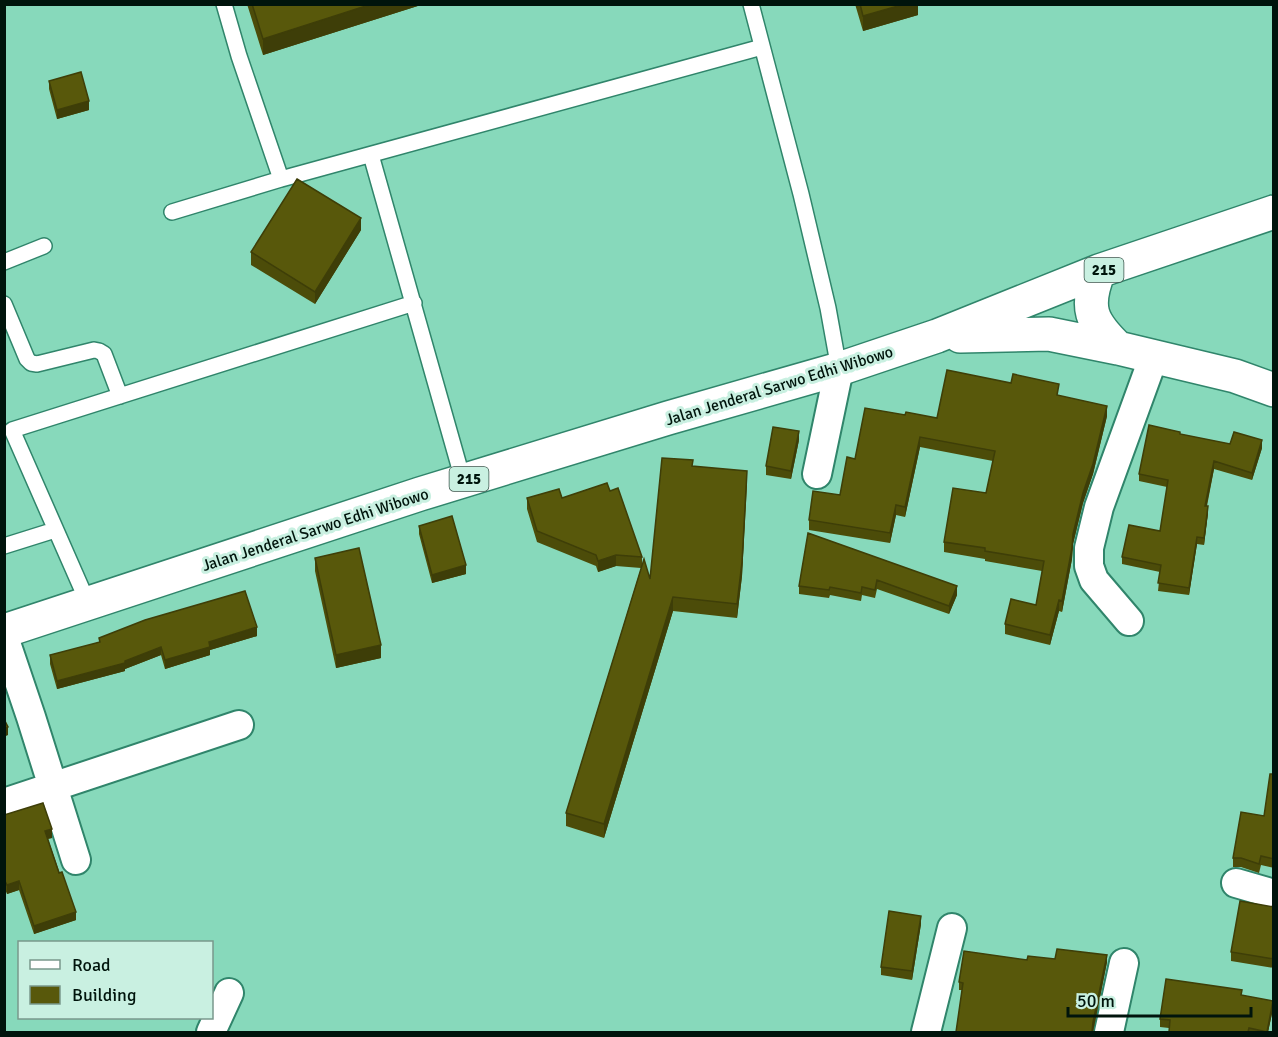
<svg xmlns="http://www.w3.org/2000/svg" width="1278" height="1037" font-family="Signika,sans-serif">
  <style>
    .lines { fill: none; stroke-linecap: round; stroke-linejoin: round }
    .lane-casing { stroke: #30856b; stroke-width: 18 }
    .street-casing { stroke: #30856b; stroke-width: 32 }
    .primary-casing { stroke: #30856b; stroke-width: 36 }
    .lane { stroke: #fff; stroke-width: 15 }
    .street { stroke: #fff; stroke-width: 28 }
    .primary { stroke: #fff; stroke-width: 33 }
    .wall { fill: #4c4c09 }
    .shaded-wall { fill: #3e3e08 }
    .building { fill: #58580b; stroke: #3e3e08; stroke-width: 1.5 }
    .labels { text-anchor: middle; stroke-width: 6; stroke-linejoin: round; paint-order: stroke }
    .shield { fill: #c9f0e1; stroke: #3c564c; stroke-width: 1.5 }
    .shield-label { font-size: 15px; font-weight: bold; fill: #00140c }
    .street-label { font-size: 16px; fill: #00140c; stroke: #c9f0e1 }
  </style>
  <rect width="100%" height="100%" fill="#87d9bb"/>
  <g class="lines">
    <defs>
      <path id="lane" d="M224,4L239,56L281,179
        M751,4L801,194L828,308L839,369
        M371,155L463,480
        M172,212L281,179L762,47
        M4,262L44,246
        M4,304L27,359L31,363L37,364L94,350L99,351L104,354L120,396
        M4,546L55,530
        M88,603L12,430L414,303"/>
      <path id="street" d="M817,474L839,369
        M1129,621L1094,580L1089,566V548L1099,507L1154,356
        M4,637L31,717L76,860
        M4,803L239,725
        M1236,883L1274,894
        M211,1032L229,993
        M926,1032L952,928
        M1109,1032L1124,963"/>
      <path id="primary" d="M1099,271C1084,308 1091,322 1118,348
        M960,336L1049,334L1118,348L1235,376L1274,390
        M4,631L420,494L668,418L839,369L937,336L1099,271L1274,212"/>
    </defs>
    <!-- lane casing -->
    <use href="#lane" class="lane-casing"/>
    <!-- street casing -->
    <use href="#street" class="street-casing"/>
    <!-- primary casing -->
    <use href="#primary" class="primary-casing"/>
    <!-- lane -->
    <use href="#lane" class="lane"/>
    <!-- street -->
    <use href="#street" class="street"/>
    <!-- primary -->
    <use href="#primary" class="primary"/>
  </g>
  <!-- wall -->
  <path class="wall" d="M247,4H424L263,55Z
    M855,4H918V15L863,31Z
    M49,81L89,110L57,119L49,89Z
    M361,230L315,304L251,265V252Z
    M1059,395L1107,416L1093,474L1083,503L1073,544L1072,559L1062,612L1059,611L1050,645L1005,634V624L1036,605L1042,571L985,561V559L944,552V542L986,493L993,461L920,447L905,517L896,515L890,543L809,530V520L840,495L855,459L905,415L937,418Z
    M1180,434L1230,444L1262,448L1252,480L1214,469L1207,506L1208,513L1204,545L1197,544L1189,595L1158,591L1160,572L1122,564V557L1160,531L1167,487L1139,481V474Z
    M799,440L791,479L766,475V466Z
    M693,466L747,485L742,576L737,618L673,611L604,838L566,826V813L641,568L616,566L598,572L596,566L537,542L527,509V498H562L610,491L642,557V565L650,579Z
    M419,526L466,574L432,583L419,534Z
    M808,533L957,595L949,614L877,589L875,598L862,595L861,601L830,595L829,598L799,594V586Z
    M315,558L381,658L336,668L315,571Z
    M257,636L210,650V655L165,669L161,655L125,669V671L57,689L50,664V655L99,643V638Z
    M1274,774V868L1261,865L1259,873L1241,867H1233V858L1264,816Z
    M4,815L52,838L48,839L76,920L34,934L19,890L7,894L4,887Z
    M1274,907V968L1231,961V952Z
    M921,924L912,980L881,975V967Z
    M1055,959L1107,962L1093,1032H956L962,990H959V982L1027,960Z
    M1242,995L1273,1009L1268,1032H1169V1028L1160,1027V1019Z"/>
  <!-- shaded-wall -->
  <path class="shaded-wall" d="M372,4H424L263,55V39Z
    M905,4H918V15L863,31V16Z
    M89,101V110L57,119V110Z
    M361,218V230L315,304V292Z
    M1107,406V416L1093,474L1083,503L1073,544L1072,559L1062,612V601L1073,534L1083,493Z
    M799,431V440L791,479V471Z
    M920,437V447L905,517V507Z
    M1262,440V448L1252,480V473Z
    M1214,461V469L1205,513V506Z
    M747,471L742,576L737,618V604Z
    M896,505V515L890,543V533Z
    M1208,506V513L1204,545V538Z
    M1197,537V544L1189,595V588Z
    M616,555V566L598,572V561Z
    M466,565V574L432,583V575Z
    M957,586V595L949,614V606Z
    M673,597V611L604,838V824Z
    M1059,600V611L1050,645V635Z
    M257,627V636L210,650V655L165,669V660L209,642Z
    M381,645V658L336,668V655Z
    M161,647V655L125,669V671L57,689V681L125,661Z
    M8,727V735L4,737V729Z
    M52,829V838L45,839V831Z
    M19,881V890L7,894V885Z
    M76,912V920L34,934V926Z
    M921,916V924L912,980V971Z
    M1107,955V962L1093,1032H1092L1093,1022Z
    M1273,1001V1009L1268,1032H1267Z"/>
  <!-- building -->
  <path class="building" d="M252,4H372L263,39Z
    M860,4H905L863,16Z
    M81,72L89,101L57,110L49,81Z
    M297,179L361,218L315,292L251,252Z
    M947,370L1011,383L1013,374L1059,384L1057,395L1107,406L1093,464L1083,493L1073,534L1072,548L1062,601L1059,600L1050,635L1005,624L1011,599L1036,605L1044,561L985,551V548L944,542L953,488L986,493L995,451L920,437L905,507L896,505L890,533L809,520L813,491L840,495L847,457L855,459L865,408L905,415L906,412L937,418Z
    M1149,425L1180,432V434L1230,444L1234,432L1262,440L1252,473L1214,461L1205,506H1208L1204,538L1197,537L1189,588L1158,583L1161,565L1122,557L1129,525L1160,531L1168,480L1139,474Z
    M773,427L799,431L791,471L766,466Z
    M662,458L693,460L692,466L747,471L742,562L737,604L673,597L604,824L566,813L644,559L650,579Z
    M607,483L610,491L618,488L642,557L616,555L598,561L596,555L537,531L527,498L559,489L562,498Z
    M452,516L466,565L432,575L419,526Z
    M808,533L957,586L949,606L877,580L875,590L862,587L861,593L830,587L829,590L799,586Z
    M359,548L381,645L336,655L315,558Z
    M245,591L257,627L209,642L210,647L165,660L161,647L125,661V663L57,681L50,655L100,642L99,638L145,620Z
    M4,719L8,727L4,729Z
    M1270,774H1274V859L1261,856L1259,864L1241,858H1233L1241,812L1264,816Z
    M43,803L52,829L45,831L59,873L62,872L76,912L34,926L19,881L7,885L4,879V815Z
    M1240,901L1274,907V959L1231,952Z
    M889,911L921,916L912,971L881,967Z
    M1057,949L1107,955L1093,1022L1092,1032H956L963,983L959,982L964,951L1027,960L1028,956L1055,959Z
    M1166,979L1242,990L1241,995L1273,1001L1267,1032L1249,1028L1248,1032H1169L1170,1020L1160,1019Z"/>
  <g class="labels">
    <!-- shield labels -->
    <g class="shield">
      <rect x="1084.5" y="258" width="39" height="24" rx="4.5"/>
      <rect x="449.5" y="467" width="39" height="24" rx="4.5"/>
    </g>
    <g class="shield-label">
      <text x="1104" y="275">215</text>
      <text x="469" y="484">215</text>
    </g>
    <!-- street labels -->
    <g class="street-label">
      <text transform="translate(779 385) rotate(-17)" y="6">Jalan Jenderal Sarwo Edhi Wibowo</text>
      <text transform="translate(315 529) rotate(-18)" y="6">Jalan Jenderal Sarwo Edhi Wibowo</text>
    </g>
  </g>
  <!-- border -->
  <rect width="1278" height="1037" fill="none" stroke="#00140c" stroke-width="12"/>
  <!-- legend -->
  <rect x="18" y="941" width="195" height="78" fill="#c9f0e1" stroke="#79988c" stroke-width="1.5"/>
  <rect x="30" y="960" width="30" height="9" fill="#ffffff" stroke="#79988c" stroke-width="1.5"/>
  <text x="72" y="971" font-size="18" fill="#00140c">Road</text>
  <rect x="30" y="986" width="30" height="18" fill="#58580b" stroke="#79988c" stroke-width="1.5"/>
  <text x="72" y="1001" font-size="18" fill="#00140c">Building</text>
  <!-- scale -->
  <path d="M1068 1007v9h183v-9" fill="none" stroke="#00140c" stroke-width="3"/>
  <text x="1077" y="1007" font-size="18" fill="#00140c" stroke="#c9f0e1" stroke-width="4.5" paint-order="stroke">50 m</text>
</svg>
